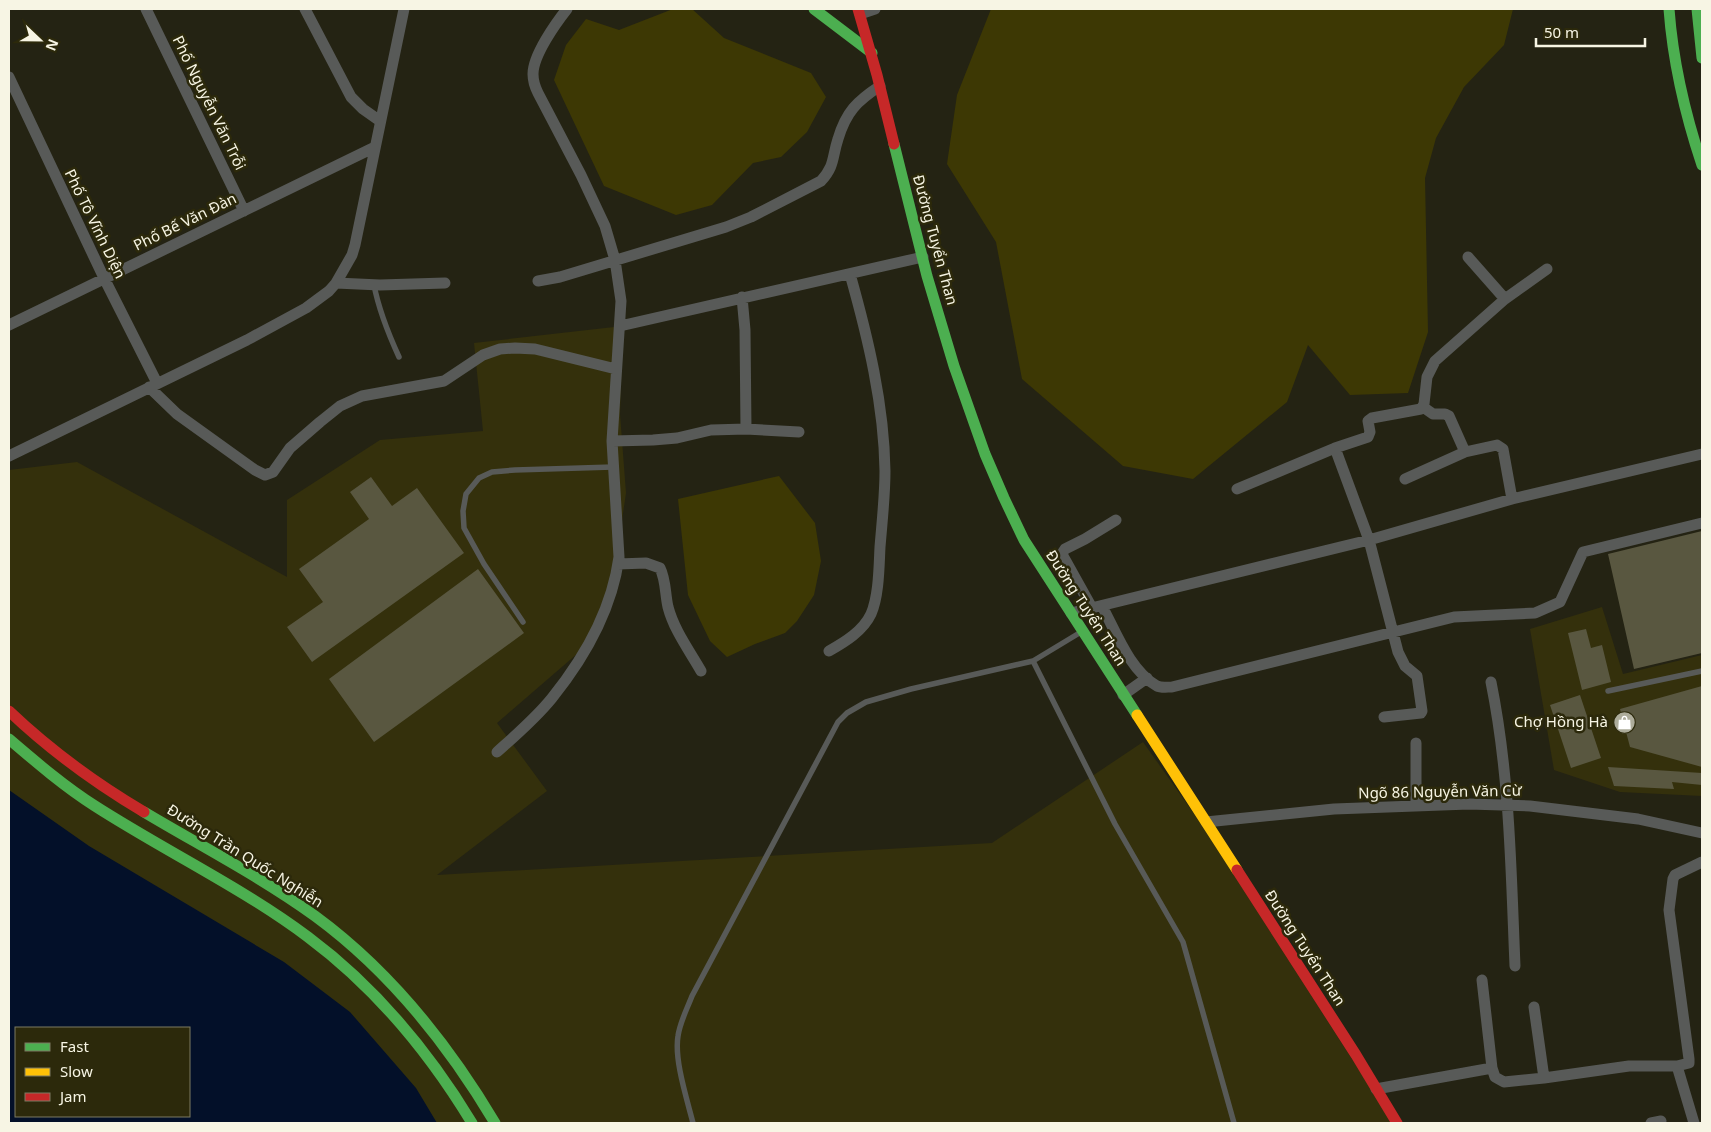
<svg xmlns="http://www.w3.org/2000/svg" width="1711" height="1132" font-family="'Noto Sans',sans-serif">
  <style>
    .built { fill: #34300c; fill-rule: evenodd }
    .green { fill: #3d3804 }
    .water { fill: #031029; fill-rule: evenodd }
    .building { fill: #595740 }
    .lines { fill: none; stroke-linecap: round; stroke-linejoin: round }
    .lane { stroke: #585a58; stroke-width: 5.5 }
    .street { stroke: #585a58; stroke-width: 11 }
    .fast { stroke: #4caf50; stroke-width: 11 }
    .slow { stroke: #ffc107; stroke-width: 11 }
    .jam { stroke: #c62828; stroke-width: 11 }
    .labels { text-anchor: middle; stroke-width: 5; stroke-linejoin: round; paint-order: stroke }
    .street-label { font-size: 15px; fill: #f7f5e4; stroke: #2c290b }
    .poi-label { font-size: 15px; fill: #f7f5e4; stroke: #2c290b; text-anchor: end }
  </style>
  <rect width="100%" height="100%" fill="#242313"/>
  <!-- built -->
  <path class="built" d="M623,326L620,414L626,493L614,575L585,647L497,723L547,791L437,875L992,843L1143,742L1202,825L1393,1123H9V470L77,462L287,577V500L380,440L483,431L474,343ZM16,1028H189V1116H16Z
    M1602,607L1623,674L1702,655V796L1620,792L1554,770L1530,629Z"/>
  <!-- green -->
  <path class="green" d="M673,9H692L724,38L811,73L826,97L807,132L781,157L753,163L712,205L676,215L604,186L554,80L566,45L586,19L619,30Z
    M991,9H1513L1504,45L1464,87L1436,138L1425,178L1428,332L1408,393L1350,395L1308,345L1287,402L1193,479L1123,466L1022,379L996,242L947,164L957,95Z
    M779,476L815,523L821,561L814,595L797,621L785,633L755,644L727,657L710,641L688,595L678,499Z"/>
  <!-- water -->
  <path class="water" d="M9,790L89,846L284,962L350,1012L416,1088L437,1123H9ZM16,1028H189V1116H16Z"/>
  <!-- building -->
  <path class="building" d="M371,477L392,506L417,488L464,553L312,662L287,627L323,602L299,569L369,519L350,492Z
    M1702,531V653L1634,669L1608,554Z
    M478,569L524,633L374,742L329,679Z
    M1586,629L1591,648L1602,645L1611,682L1582,690L1568,633Z
    M1702,686V767L1630,747L1620,709Z
    M1580,695L1601,758L1571,768L1550,705Z
    M1608,767L1702,773V785L1672,782L1674,789L1614,786Z"/>
  <g class="lines">
    <!-- lane -->
    <path class="lane" d="M374,285C379,311 388,333 399,357
      M523,622L484,564L464,528L463,511L466,494L479,478L492,472L515,470L613,467
      M1081,632L1033,661L1115,824L1183,942L1234,1123
      M1608,691L1702,671
      M693,1123C687,1099 674,1060 678,1036C680,1022 687,1009 692,996L838,722L847,713L866,702L911,689L1033,661"/>
    <!-- street -->
    <path class="street" d="M146,9L244,211
      M305,9L351,97L363,109L380,121
      M860,14L875,9
      M9,77L104,278L157,383
      M1468,257L1505,299
      M538,281L560,277L726,227L751,217L821,181C835,166 832,157 838,139C846,112 857,101 880,86
      M336,283L380,285L445,283
      M9,325L375,147
      M620,326L923,257
      M149,387L177,414L255,470L265,475L273,472L290,448L320,422L340,406L362,396L444,381L483,355L500,349L515,348L535,349L616,369
      M1423,407L1433,414H1445L1449,416L1465,452
      M746,429L799,432
      M612,441L653,440L677,438L711,430L746,429L745,330L742,297
      M1335,448L1369,540L1398,652L1405,666L1417,676L1422,711L1421,713L1384,717
      M9,456L247,340L306,308L329,291L336,283L352,255L355,245L404,9
      M1405,479L1465,452L1497,445L1503,449L1512,499
      M1237,489L1335,448L1368,437L1370,432L1368,421L1372,418L1421,409L1424,404L1427,377L1435,361L1505,299L1547,269
      M618,564L646,563L660,568C666,580 665,594 668,607C674,630 689,650 701,671
      M1102,606C1116,632 1130,671 1157,686C1161,688 1167,687 1172,687L1454,617L1535,613L1560,602L1583,552L1702,523
      M1092,608L1063,556V552L1065,549L1085,539L1116,520
      M1071,613L1369,540L1512,499L1702,454
      M829,651C845,642 863,631 871,614C879,596 879,566 880,547C882,522 885,496 885,471C884,404 868,338 850,274
      M1491,682C1510,776 1511,872 1515,966
      M1123,695L1147,678
      M497,752C516,735 536,718 552,698C585,657 612,609 619,557L612,441L621,301L615,260L605,226L581,175L538,93C535,87 533,80 533,74C533,55 556,23 567,9
      M1416,806V743
      M1206,822L1334,809L1469,804L1530,806L1638,819L1702,833
      M1534,1007L1544,1078L1629,1066H1677L1689,1063V1059L1669,910L1673,879L1675,875L1702,862
      M1677,1066L1694,1123
      M1492,1068L1495,1077L1504,1082L1544,1078
      M1376,1089L1492,1068L1482,980
      M1651,1123L1661,1121"/>
    <!-- fast -->
    <path class="fast" d="M814,9L872,53
      M1669,9C1673,63 1685,114 1702,165
      M1697,9L1702,58
      M894,144L927,276L954,366L985,454L1004,498L1024,540L1137,715
      M9,739C37,763 65,787 95,806C165,851 241,887 308,937C375,987 429,1052 472,1123
      M144,812C201,846 261,877 315,916C390,971 448,1044 495,1123"/>
    <!-- slow -->
    <path class="slow" d="M1137,715L1237,870"/>
    <!-- jam -->
    <path class="jam" d="M858,9L877,75L894,144
      M9,711C50,750 95,783 144,812
      M1237,870L1356,1055L1397,1123"/>
  </g>
  <!-- icons -->
  <defs>
    <symbol id="shop-disc" viewBox="-11 -11 22 22"><circle r="9.5" fill="#adac9b" stroke="#2c290b"/><path d="M-5-2.5h2.3a2.7 3.5 0 0 1 5.4 0H5L5.5 6h-11ZM-1.5-2.5h3a1.5 2.3 0 0 0-3 0Z" fill="#fff"/></symbol>
  </defs>
  <g fill-rule="evenodd">
    <use href="#shop-disc" x="1612" y="710" width="25" height="25"/>
  </g>
  <g class="labels">
    <!-- street labels -->
    <g class="street-label">
      <text transform="translate(209 103) rotate(64)" y="5">Phố Nguyễn Văn Trỗi</text>
      <text transform="translate(185 222) rotate(-26)" y="5">Phố Bế Văn Đàn</text>
      <text transform="translate(95 224) rotate(64)" y="5">Phố Tô Vĩnh Diện</text>
      <text transform="translate(935 240) rotate(75)" y="5">Đường Tuyển Than</text>
      <text transform="translate(1086 608) rotate(57)" y="5">Đường Tuyển Than</text>
      <text transform="translate(1440 792) rotate(-1)" y="5">Ngõ 86 Nguyễn Văn Cừ</text>
      <text transform="translate(245 856) rotate(32)" y="5">Đường Trần Quốc Nghiễn</text>
      <text transform="translate(1305 948) rotate(57)" y="5">Đường Tuyển Than</text>
    </g>
    <!-- poi labels -->
    <g class="poi-label">
      <text x="1608" y="727">Chợ Hồng Hà</text>
    </g>
  </g>
  <!-- border -->
  <rect width="1711" height="1132" fill="none" stroke="#f7f5e4" stroke-width="20"/>
  <!-- legend -->
  <rect x="15" y="1027" width="175" height="90" fill="#2c290b" stroke="#7d7b62"/>
  <rect x="25" y="1043" width="25" height="8" fill="#4caf50" stroke="#7d7b62"/>
  <text x="60" y="1052" font-size="15" fill="#f7f5e4">Fast</text>
  <rect x="25" y="1068" width="25" height="8" fill="#ffc107" stroke="#7d7b62"/>
  <text x="60" y="1077" font-size="15" fill="#f7f5e4">Slow</text>
  <rect x="25" y="1093" width="25" height="8" fill="#c62828" stroke="#7d7b62"/>
  <text x="60" y="1102" font-size="15" fill="#f7f5e4">Jam</text>
  <!-- north arrow -->
  <g transform="translate(40 40) rotate(112)" stroke="#2c290b" stroke-width="4" paint-order="stroke">
  <path d="M0-4L9 19L0 12L-9 19Z" fill="#f7f5e4"/>
  <text y="-8" font-size="14" font-weight="bold" text-anchor="middle" fill="#f7f5e4">N</text>
  </g>
  <!-- scale -->
  <path d="M1536 38v8h109v-8" fill="none" stroke="#f7f5e4" stroke-width="2.5"/>
  <text x="1544" y="38" font-size="15" fill="#f7f5e4" stroke="#2c290b" stroke-width="4" paint-order="stroke">50 m</text>
</svg>
